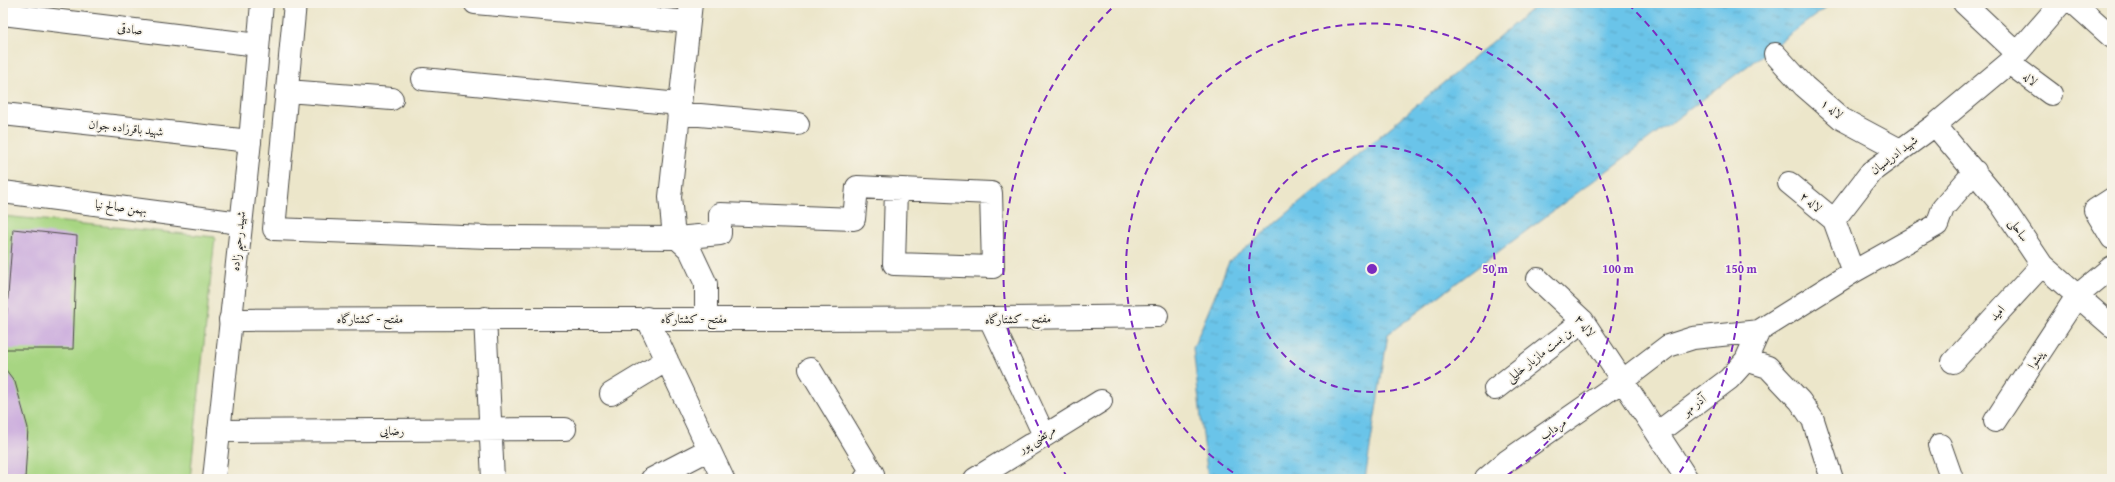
<svg xmlns="http://www.w3.org/2000/svg" width="2115" height="482" font-family="'Gentium Book Plus',Amiri,serif">
  <style>
    .green { fill: #a7d582; stroke: #698056 }
    .water { fill: url(#water-ripples); stroke: #4b788a }
    .building { fill: #caabdd }
    .lines { fill: none; stroke-linecap: round; stroke-linejoin: round }
    .minor-casing { stroke: #484743; stroke-width: 24 }
    .major-casing { stroke: #484743; stroke-width: 24 }
    .minor { stroke: #fff; stroke-width: 22 }
    .major { stroke: #fff; stroke-width: 22 }
    .ring { fill: none; stroke: #7b2cbf; stroke-width: 2; stroke-dasharray: 7 5 }
    .labels { text-anchor: middle; stroke-width: 3.5; stroke-linejoin: round; paint-order: stroke }
    .street-label { font-size: 12px; fill: #2b2b2b; stroke: #f7f3e8 }
    .centre { fill: #7b2cbf; stroke: #f7f3e8; stroke-width: 2 }
    .ring-label { font-size: 12px; text-anchor: middle; font-weight: bold; fill: #7b2cbf; stroke: #f7f3e8; stroke-width: 3.5; stroke-linejoin: round; paint-order: stroke }
  </style>
  <defs>
    <pattern id="water-ripples" width="26" height="14" patternUnits="userSpaceOnUse"><rect width="26" height="14" fill="#6bc4e9"/><path d="M2 4q2-2 4 0t4 0M15 11q2-2 4 0t4 0" fill="none" stroke="#589fbd"/></pattern>
  </defs>
  <rect width="100%" height="100%" fill="#f7f3e8"/>
  <filter id="ink" filterUnits="userSpaceOnUse"><feTurbulence type="fractalNoise" baseFrequency=".025" numOctaves="2"/><feDisplacementMap in="SourceGraphic" scale="8" xChannelSelector="R" yChannelSelector="G"/><feConvolveMatrix kernelMatrix="1 2 1 2 8 2 1 2 1" color-interpolation-filters="sRGB"/></filter>
  <filter id="wash" filterUnits="userSpaceOnUse"><feTurbulence type="fractalNoise" baseFrequency=".012" numOctaves="4" result="noise"/><feDisplacementMap in="SourceGraphic" scale="16" xChannelSelector="R" yChannelSelector="G"/><feGaussianBlur stdDeviation="0.9" result="paint"/><feColorMatrix in="noise" values="0 0 0 0 0 0 0 0 0 0 0 0 0 0 0 0 0 1.4 0 .05"/><feComposite in="paint" operator="in"/></filter>
  <g filter="url(#wash)">
    <rect width="100%" height="100%" fill="#ece6ca"/>
    <!-- green -->
    <path class="green" d="M3,216L215,237L190,479H3Z"/>
    <!-- water -->
    <path class="water" d="M1539,3H1832L1388,334L1365,479H1208L1193,348L1229,262Z"/>
    <g id="blocks">
      <!-- building -->
      <path class="building" d="M13,229L77,236L73,349H4Z
        M3,366L15,382L28,428L25,479H3Z"/>
    </g>
  </g>
  <g filter="url(#ink)">
    <use href="#blocks" fill-opacity="0" stroke="#484743" stroke-width="1"/>
    <g class="lines">
      <defs>
        <path id="minor" d="M295,3L274,229L488,237L677,238L720,234V214L854,219L857,187L991,193L993,267L894,264L896,189
          M475,3L689,22
          M691,3L670,197L673,227L677,238L690,250L706,284V319
          M1964,3L2017,53
          M2074,3L2112,37
          M3,14L258,45
          M1775,54L1804,86L1842,119L1900,150
          M2009,63L2051,94
          M423,79L679,104
          M287,91L392,99
          M678,113L798,124
          M3,114L250,141
          M1935,125L2001,204L2042,265L2112,326
          M1789,183L1834,220
          M3,192L240,223
          M2112,199L2095,210L2112,238
          M1853,272L1937,225L1943,208L1975,171
          M1538,279L1583,321L1657,433
          M485,318L493,479
          M647,318L723,479
          M990,319L1044,435
          M230,320C539,317 848,322 1157,316
          M1746,360L1768,367L1800,401L1813,420L1832,479
          M1953,362L2042,265
          M810,369L873,474L865,479
          M1495,389L1583,321
          M611,394L667,360
          M1995,421L2077,296L2112,267
          M219,431L565,429
          M1940,445L1952,479
          M652,479L708,450
          M975,479L1101,401
          M1486,479L1507,461L1622,381L1668,346L1693,338L1759,331L1853,272L1834,220L1871,172L1935,125L2009,63L2061,3
          M1687,479L1657,433L1729,379L1746,360L1759,331"/>
        <path id="major" d="M214,479L250,141L262,3"/>
      </defs>
      <!-- minor casing -->
      <use href="#minor" class="minor-casing"/>
      <!-- major casing -->
      <use href="#major" class="major-casing"/>
      <!-- minor -->
      <use href="#minor" class="minor"/>
      <!-- major -->
      <use href="#major" class="major"/>
    </g>
  </g>
  <!-- distance rings -->
  <g class="ring">
    <circle cx="1372" cy="269" r="123"/>
    <path d="M1243 479A246 246 0 1 1 1501 479"/>
    <path d="M1068 478A369 369 0 0 1 1116 4M1628 4A369 369 0 0 1 1676 478"/>
  </g>
  <g class="labels">
    <!-- street labels -->
    <g class="street-label">
      <text transform="translate(130 29) rotate(7)" y="4">صادقی</text>
      <text transform="translate(2030 79) rotate(36)" y="4">لاله</text>
      <text transform="translate(1832 109) rotate(38)" y="4">لاله ۱</text>
      <text transform="translate(126 128) rotate(6)" y="4">شهید باقرزاده جوان</text>
      <text transform="translate(1894 155) rotate(-37)" y="4">شهید ادریسیان</text>
      <text transform="translate(1811 202) rotate(40)" y="4">لاله ۲</text>
      <text transform="translate(121 207) rotate(7)" y="4">بهمن صالح نیا</text>
      <text transform="translate(2019 230) rotate(56)" y="4">ساحلی</text>
      <text transform="translate(238 241) rotate(-84)" y="4">شهید رحیم زاده</text>
      <text transform="translate(1997 313) rotate(-48)" y="4">امید</text>
      <text x="370" y="323">مفتح - کشتارگاه</text>
      <text x="694" y="323">مفتح - کشتارگاه</text>
      <text transform="translate(1018 319) rotate(-1)" y="4">مفتح - کشتارگاه</text>
      <text transform="translate(1585 326) rotate(52)" y="4">لاله ۳</text>
      <text transform="translate(1539 355) rotate(-38)" y="4">بن بست مازیار خلیلی</text>
      <text transform="translate(2036 359) rotate(-57)" y="4">پیشوا</text>
      <text transform="translate(1694 405) rotate(-37)" y="4">آذر مهر</text>
      <text transform="translate(1553 429) rotate(-35)" y="4">مرداب</text>
      <text x="392" y="435">رضایی</text>
      <text transform="translate(1037 439) rotate(-32)" y="4">مرتضی پور</text>
    </g>
  </g>
  <circle cx="1372" cy="269" r="6" class="centre"/>
  <g class="ring-label">
    <text x="1495" y="273">50 m</text>
    <text x="1618" y="273">100 m</text>
    <text x="1741" y="273">150 m</text>
  </g>
  <!-- margin -->
  <rect width="2115" height="482" fill="none" stroke="#f7f3e8" stroke-width="16"/>
</svg>
